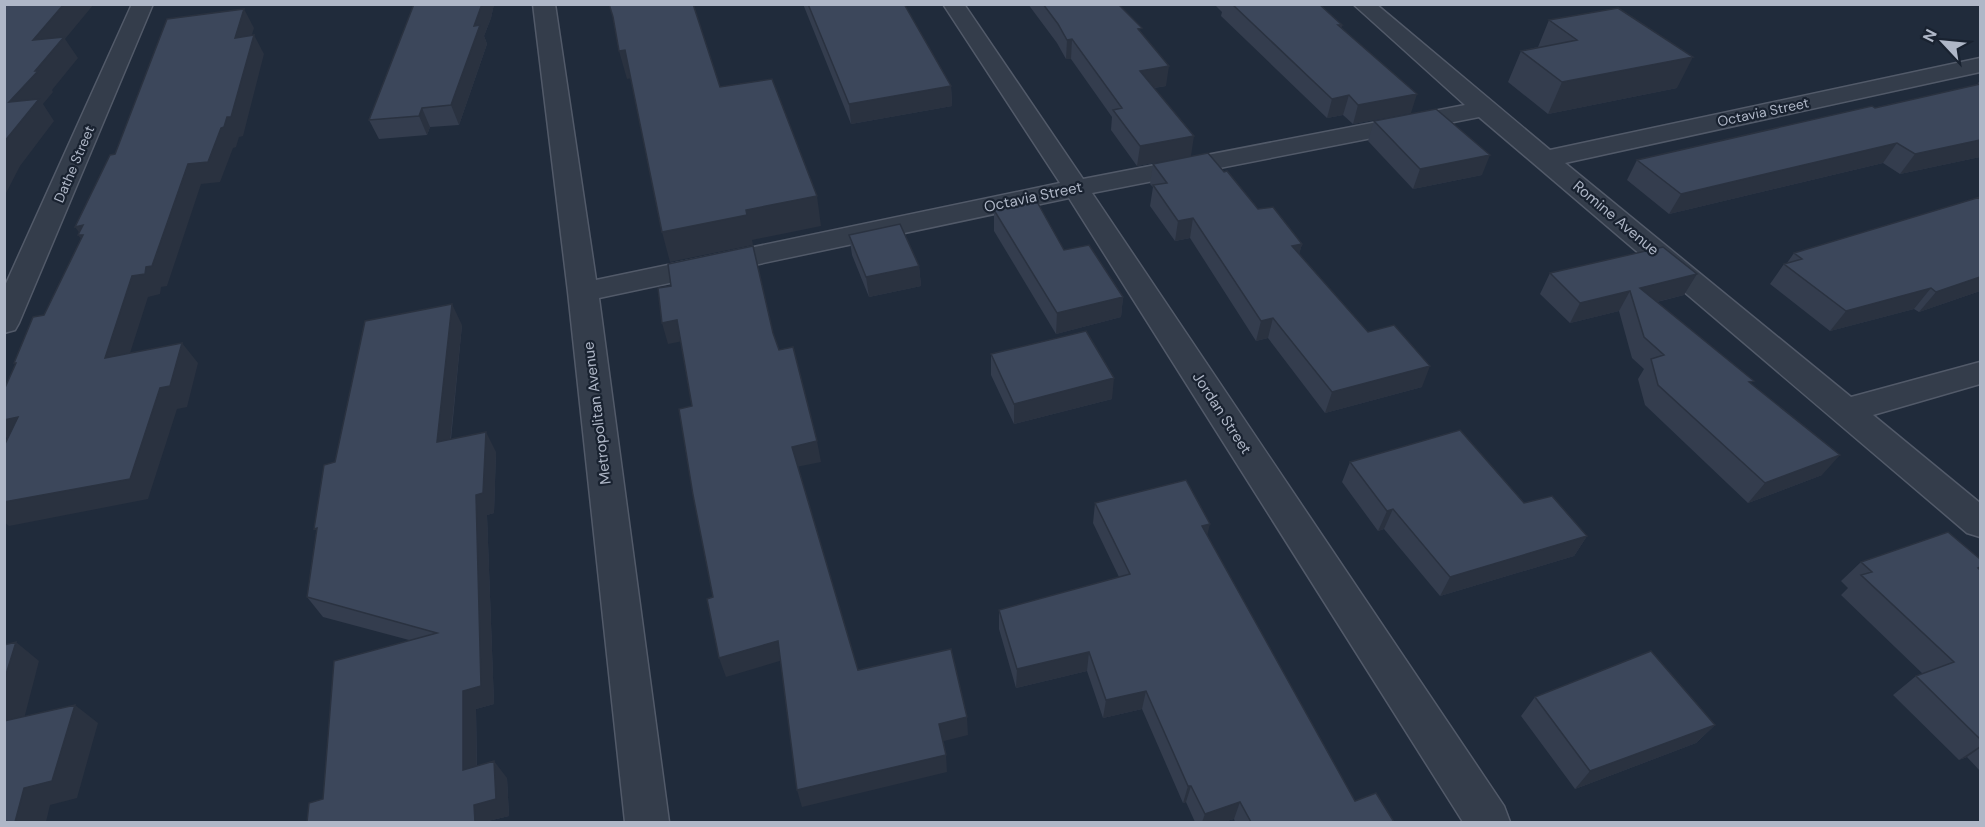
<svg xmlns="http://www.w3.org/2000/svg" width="1985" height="827" font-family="'DM Sans',sans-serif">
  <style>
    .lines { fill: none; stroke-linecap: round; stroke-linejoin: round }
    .minor-casing { stroke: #525a69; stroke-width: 3 }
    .minor { fill: #343d4b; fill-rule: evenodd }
    .wall { fill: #343d4e }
    .shaded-wall { fill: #2a3240 }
    .building { fill: #3c475b; stroke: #2a3240; stroke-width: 1.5 }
    .labels { text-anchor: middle; stroke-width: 4.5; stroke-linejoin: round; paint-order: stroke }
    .far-street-label { font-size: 14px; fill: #afb7c7; stroke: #192230 }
    .street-label { font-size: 15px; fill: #afb7c7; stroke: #192230 }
  </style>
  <rect width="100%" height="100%" fill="#202b3b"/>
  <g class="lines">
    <defs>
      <path id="minor" d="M132,4H153L19,323L15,330L4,333V288Z
        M533,4H555L596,280L1060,183L943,4H964L1083,179L1465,105L1353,4H1376L1550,150L1980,58V72L1565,163L1851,397L1980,362V384L1873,415L1980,503V537L1967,533L1479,117L1092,193L1504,806L1510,822H1463L1069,198L599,298L669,822H625L568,292Z"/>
    </defs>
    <!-- minor casing -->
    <use href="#minor" class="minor-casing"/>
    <!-- minor -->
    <use href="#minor" class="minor"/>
  </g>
  <!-- wall -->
  <path class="wall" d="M414,4H494L491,18L484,36L487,44L459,125L430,127L427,135L379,139L369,120Z
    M803,4H904L951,86L952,106L851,124Z
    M1028,4H1118L1142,33L1166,86L1154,88L1191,156L1137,166L1111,130L1112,117L1071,59H1066L1057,43Z
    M1214,4H1319L1342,25L1341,28L1411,113L1353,124L1343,115L1327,118L1221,16L1222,12Z
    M1549,20L1677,88L1548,114L1508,82L1521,51L1538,47Z
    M1980,80V157L1900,174L1883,163L1669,214L1627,180L1637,160L1977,85Z
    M1374,121L1482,175L1413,189L1368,141Z
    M1153,164L1224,172L1258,209L1302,244L1299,254L1368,332L1422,387L1325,413L1268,338L1256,341L1190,238L1175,241L1150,206L1153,187L1150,184Z
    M994,210L1064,250L1123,297L1121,317L1056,334L994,231Z
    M849,235L919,266L921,286L869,297L852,255Z
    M1794,253L1980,291L1919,312L1914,309L1830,331L1770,284L1784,264L1787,263Z
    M1550,273L1684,295L1657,302L1751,385L1822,475L1748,503L1645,405L1638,379L1644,369L1632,358L1619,311L1570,323L1540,294Z
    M462,325L451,439L496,452L494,513L487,515L494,704L476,709L477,766L507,778L509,816L488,821L323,799L409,640L323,617L307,597L316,533L335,462Z
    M991,354L1112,399L1014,424L991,375Z
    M1350,462L1524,503L1587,536L1574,556L1440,596L1384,529L1378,531L1342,482Z
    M1095,503L1207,536L1355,801L1394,822H1235L1234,819L1223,822H1195L1186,802L1183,803L1142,709L1103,718L1087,671L1016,688L999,629V610L1119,577L1093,523Z
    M1980,559V771L1967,757L1959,760L1893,695L1916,676L1923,674L1841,595L1848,588L1841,581L1861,562Z
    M1535,697L1715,725L1696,743L1575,789L1521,716Z"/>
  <!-- shaded-wall -->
  <path class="shaded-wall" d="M64,4H94L65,39L78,58L52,90L53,92L43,104L54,121L20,166L4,197V142L9,102L35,71L33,40Z
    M482,4H494L491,18L484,36L487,44L459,125L451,105L474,26Z
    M244,9L254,28L245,57L235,38Z
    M254,35L264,54L243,136L239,137L236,147L233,148L220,182L201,184L167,286L161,287L160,294L148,297L122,378L105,358L132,276L146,267L188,164Z
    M1072,39L1071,59H1066L1067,40Z
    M625,50L632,78L627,79L619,51Z
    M1693,57L1677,88L1548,114L1562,82Z
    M1169,66L1166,86L1138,90L1140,71Z
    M951,86L952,106L851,124L849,104Z
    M1417,94L1411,113L1353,124L1358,105Z
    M1349,95L1343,115L1327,118L1332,99Z
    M422,108L430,127L427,135L419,116Z
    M1194,136L1191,156L1137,166L1140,146Z
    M1980,140V157L1900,174L1915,154Z
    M1897,143L1883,163L1669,214L1681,194Z
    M1490,155L1482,175L1413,189L1420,169Z
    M817,196L821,226L752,240L753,245L670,262L662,232L746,210Z
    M1193,218L1190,238L1175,241L1178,221Z
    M83,225L94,256L78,235H81L75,227Z
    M1302,244L1296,265L1292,246Z
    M919,266L921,286L869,297L866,277Z
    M1697,274L1684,295L1635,307L1640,288Z
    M1980,277V291L1919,312L1936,292Z
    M1931,288L1914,309L1830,331L1846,311Z
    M1630,291L1619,311L1570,323L1580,303Z
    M1123,297L1121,317L1056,334L1057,313Z
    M452,304L462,325L448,462L437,442Z
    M1273,318L1268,338L1256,341L1261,321Z
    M677,320L683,341L668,344L662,323Z
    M182,343L198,363L187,407L177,409L148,499L9,526L4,522V498L160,388Z
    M1430,366L1422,387L1325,413L1332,392Z
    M1114,378L1112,399L1014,424V404Z
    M18,417L12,443L4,435V420Z
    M486,432L496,452L494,513L487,515L494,704L476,709L477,787L463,770V691L476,495Z
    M817,441L821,462L796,467L792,447Z
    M1840,455L1822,475L1748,503L1765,483Z
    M1393,509L1384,529L1378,531L1387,511Z
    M1210,524L1205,544L1202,526Z
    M1587,536L1574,556L1440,596L1450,577Z
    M778,641L783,660L726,677L719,658Z
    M16,642L39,661L18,742L4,732V681Z
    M1089,652L1087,671L1016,688L1017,669Z
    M1146,691L1142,709L1103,718L1106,700Z
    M75,705L98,723L77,798L50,805L46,822H15L24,788Z
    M967,717L968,735L940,742L939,724Z
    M1715,725L1696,743L1575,789L1590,771Z
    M1980,746V748L1967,757L1959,760Z
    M946,755L947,772L802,807L797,790Z
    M494,761L507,778L509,816L488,821V822H475L474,805Z
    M1188,786H1191L1186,802L1183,803Z
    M1240,802L1234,819L1223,822H1202L1205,814Z"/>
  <!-- building -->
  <path class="building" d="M4,4H64L33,40L64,37L35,71H38L9,102L39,99L4,142Z
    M414,4H482L474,26L480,25L451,105L422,108L419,116L369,120Z
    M609,4H693L720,87L772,79L817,196L746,210L747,215L662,232L625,50L619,51L613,17Z
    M808,4H904L951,86L849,104Z
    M1043,4H1118L1142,28L1138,29L1169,66L1140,71L1194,136L1140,146L1113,110L1122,108L1072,39L1067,40L1058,24Z
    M1232,4H1319L1342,25H1338L1417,94L1358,105L1349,95L1332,99Z
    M1618,8L1693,57L1562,82L1521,51L1577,40L1549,20Z
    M244,9L235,38L254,35L231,117H227L224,127L221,128L208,162L188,164L152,266L146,267L145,274L132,276L105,358L182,343L170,386L160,388L130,479L4,502V446L18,417L4,420V390L16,363H14L33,317L44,315L83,235H78L83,225L75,227L110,155L115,154L167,19Z
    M1980,84V140L1915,154L1897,143L1681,194L1637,160L1872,106L1875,108Z
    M1436,109L1490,155L1420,169L1374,121Z
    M1208,153L1224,172L1227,171L1258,209L1273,207L1302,244L1292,246L1368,332L1394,325L1430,366L1332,392L1273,318L1261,321L1193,218L1178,221L1153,185L1167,183L1153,164Z
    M1980,197V277L1936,292L1931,288L1846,311L1784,264L1802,259L1794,253Z
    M1036,200L1064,250L1089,245L1123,297L1057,313L994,210Z
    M900,224L919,266L866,277L849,235Z
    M753,246L773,333L779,350L793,347L817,441L792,447L858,670L951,649L967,717L939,724L946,755L797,790L778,641L719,658L707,599L713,597L693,495L679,409L692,406L677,320L662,323L658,288L671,286L668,264Z
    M1663,247L1697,274L1640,288L1754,381L1749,382L1840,455L1765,483L1658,385L1651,359L1664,355L1644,337L1630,291L1580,303L1550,273Z
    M452,304L437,442L486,432L483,493L476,495L481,686L463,691V770L494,761L496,799L474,805L475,822H307L309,803L323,799L334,661L437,633L307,597L317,528L314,529L324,465L335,462L365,321Z
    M1086,331L1114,378L1014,404L991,354Z
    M1460,430L1524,503L1552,496L1587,536L1450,577L1393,509L1387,511L1350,462Z
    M1186,480L1210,524L1202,526L1355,801L1376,793L1394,822H1251L1240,802L1205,814L1191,786H1188L1146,691L1106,700L1089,652L1017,669L999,610L1130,574L1095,503Z
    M1948,532L1980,559V567L1978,568L1980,570V739L1916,676L1954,662L1861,575L1872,572L1861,562Z
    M16,642L4,681V645Z
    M1651,651L1715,725L1590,771L1535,697Z
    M75,705L52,781L24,788L15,822H4V721Z"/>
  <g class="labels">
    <!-- far-street labels -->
    <g class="far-street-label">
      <text transform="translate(1763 112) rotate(-12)" y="5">Octavia Street</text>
      <text transform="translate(74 164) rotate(-67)" y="5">Dathe Street</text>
    </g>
    <!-- street labels -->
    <g class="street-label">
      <text transform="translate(1033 197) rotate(-12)" y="5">Octavia Street</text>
      <text transform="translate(1616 218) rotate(40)" y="5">Romine Avenue</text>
      <text transform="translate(597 413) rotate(-97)" y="5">Metropolitan Avenue</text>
      <text transform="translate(1222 413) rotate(57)" y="5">Jordan Street</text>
    </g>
  </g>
  <!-- border -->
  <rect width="1985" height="827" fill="none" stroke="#afb7c7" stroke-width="12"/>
  <!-- north arrow -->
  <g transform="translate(1943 42) rotate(296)" stroke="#192230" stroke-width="4.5" paint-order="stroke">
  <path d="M0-4.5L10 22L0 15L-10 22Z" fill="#afb7c7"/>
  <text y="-9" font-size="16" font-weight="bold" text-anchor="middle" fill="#afb7c7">N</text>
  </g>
</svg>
